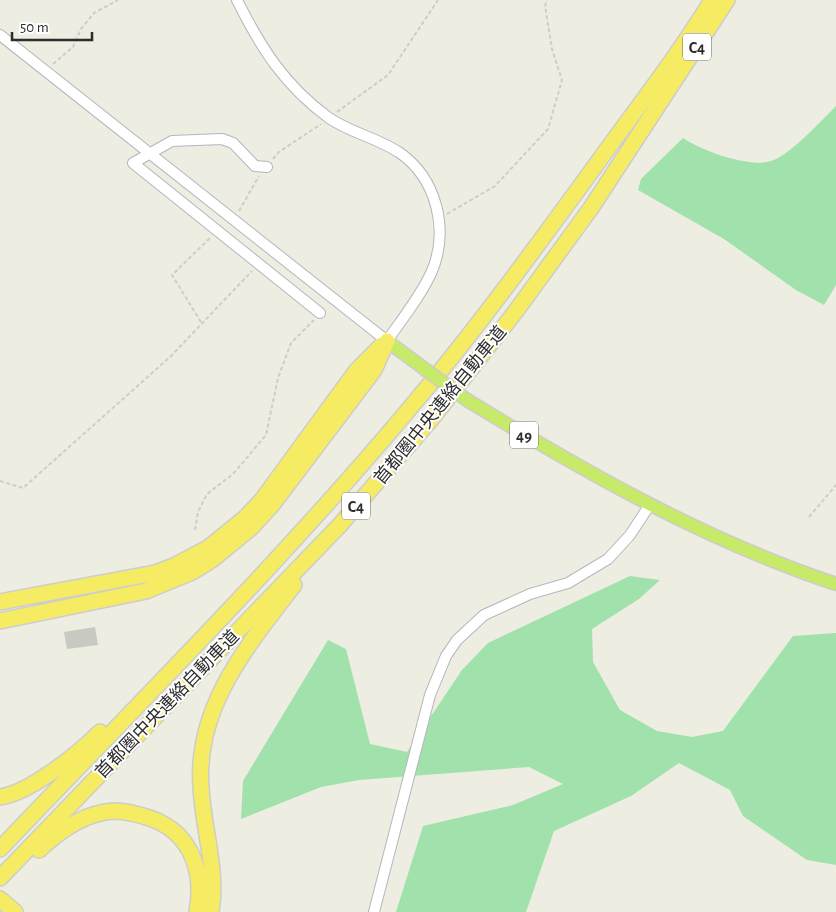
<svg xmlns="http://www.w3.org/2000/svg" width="836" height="912" font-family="'Alegreya Sans','Noto Sans JP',sans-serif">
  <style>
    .green { fill: #a1e1ab }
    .building { fill: #c8c9c0 }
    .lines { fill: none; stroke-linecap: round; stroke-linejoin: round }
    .minor-casing { stroke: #b7b4bf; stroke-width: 12 }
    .major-casing { stroke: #cdcdcd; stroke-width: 15 }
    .highway-casing { stroke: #cdcdcd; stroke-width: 18 }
    .path { stroke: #cdcdcd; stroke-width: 2; stroke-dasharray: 4 2.5; stroke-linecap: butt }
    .minor { stroke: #fff; stroke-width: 10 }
    .major { stroke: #c7ea69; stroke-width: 12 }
    .highway { stroke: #f6ec63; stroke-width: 15 }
    .major-bridge-casing { stroke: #cdcdcd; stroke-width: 15; stroke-linecap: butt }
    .major-bridge { stroke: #c7ea69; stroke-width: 12 }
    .labels { text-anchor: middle; stroke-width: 4; stroke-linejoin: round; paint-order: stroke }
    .shield { fill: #fff; stroke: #6c6c6c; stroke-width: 1 }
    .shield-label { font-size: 16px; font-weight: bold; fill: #2d2d2d }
    .street-label { font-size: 18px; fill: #2d2d2d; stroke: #fff }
  </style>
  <rect width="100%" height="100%" fill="#edede1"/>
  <!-- green -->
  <path class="green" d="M836,106V285L824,305L796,290L724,239L638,190L641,179L683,138C702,151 749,168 771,161C788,157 823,119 836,106Z
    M630,576L660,580L639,599L592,629L593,662L620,710L657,731L692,737L723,731L793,636L836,633V865L807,860L743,816L730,790L679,763L631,796L554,831L526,912H396L423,826L513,805L563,784L529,767L359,780L321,787L241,819L243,781L328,640L346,649L370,744L407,752L462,670L488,643Z"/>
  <!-- building -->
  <path class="building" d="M95,627L98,645L67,649L64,632Z"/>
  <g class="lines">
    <defs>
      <path id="minor" d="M0,35L387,341C402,319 421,296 432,271C449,230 437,179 400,153C378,138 351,133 329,118C284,85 261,48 237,0
        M267,167L255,166L233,143L222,139L172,141L133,163L320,313
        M374,912L430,695L446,656L457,640L484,615L530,594L568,583L608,559L630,535L649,506"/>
      <path id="major" d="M387,341L426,370
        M467,400C585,472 704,540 836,584"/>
      <path id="highway" d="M0,602L155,573L174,566L208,548L245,518L262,500L357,370L382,345
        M0,621L146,591L192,572L213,559L252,527L272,505L374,370L387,341
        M0,797C30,793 79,753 100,732
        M0,849C138,704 281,562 410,408C475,331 534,250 593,169C633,113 676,59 712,0
        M39,850C59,831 85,813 113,811C124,811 133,813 143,816C189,828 205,868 197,912
        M0,878L339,526L433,417L516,311L591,208L727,0
        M0,899L15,912
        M211,912C218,869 203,830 201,787C195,707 248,645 294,585"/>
    </defs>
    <!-- minor casing -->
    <use href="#minor" class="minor-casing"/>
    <!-- major casing -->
    <use href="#major" class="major-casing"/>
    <!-- highway casing -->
    <use href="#highway" class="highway-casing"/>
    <!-- path -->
    <path class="path" d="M53,64L73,47L81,29L94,13L118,0
      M337,112L388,75L438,0
      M273,159L279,152L321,124
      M239,211L259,176
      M447,214L495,186L548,129L562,80L552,49L545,6L547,0
      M201,322L172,275L210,238
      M0,481L23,488L170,357L252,271
      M809,517L836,485
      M195,530L198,512L207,494L233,474L266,435L278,378L291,343L314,320"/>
    <!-- minor -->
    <use href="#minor" class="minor"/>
    <!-- major -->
    <use href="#major" class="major"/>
    <!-- highway -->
    <use href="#highway" class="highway"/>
    <defs>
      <path id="major-bridge" d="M426,370L467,400"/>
    </defs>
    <!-- major-bridge casing -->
    <use href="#major-bridge" class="major-bridge-casing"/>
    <!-- major-bridge -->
    <use href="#major-bridge" class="major-bridge"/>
  </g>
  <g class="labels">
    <!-- shield labels -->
    <g class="shield">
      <rect x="683" y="33.5" width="28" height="27" rx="4"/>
      <rect x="510" y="421.5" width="28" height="27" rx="4"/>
      <rect x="342" y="492.5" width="28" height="27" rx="4"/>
    </g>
    <g class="shield-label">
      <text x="697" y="53">C4</text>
      <text x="524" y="441">49</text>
      <text x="356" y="512">C4</text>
    </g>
    <!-- street labels -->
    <g class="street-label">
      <text transform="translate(440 405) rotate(-51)" y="6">首都圏中央連絡自動車道</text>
      <text transform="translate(167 704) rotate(-46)" y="6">首都圏中央連絡自動車道</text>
    </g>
  </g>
  <!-- scale -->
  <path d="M12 32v8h80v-8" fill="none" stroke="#2d2d2d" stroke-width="2.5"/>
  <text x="20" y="32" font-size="15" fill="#2d2d2d" stroke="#ffffff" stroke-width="4" paint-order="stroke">50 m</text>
</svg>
